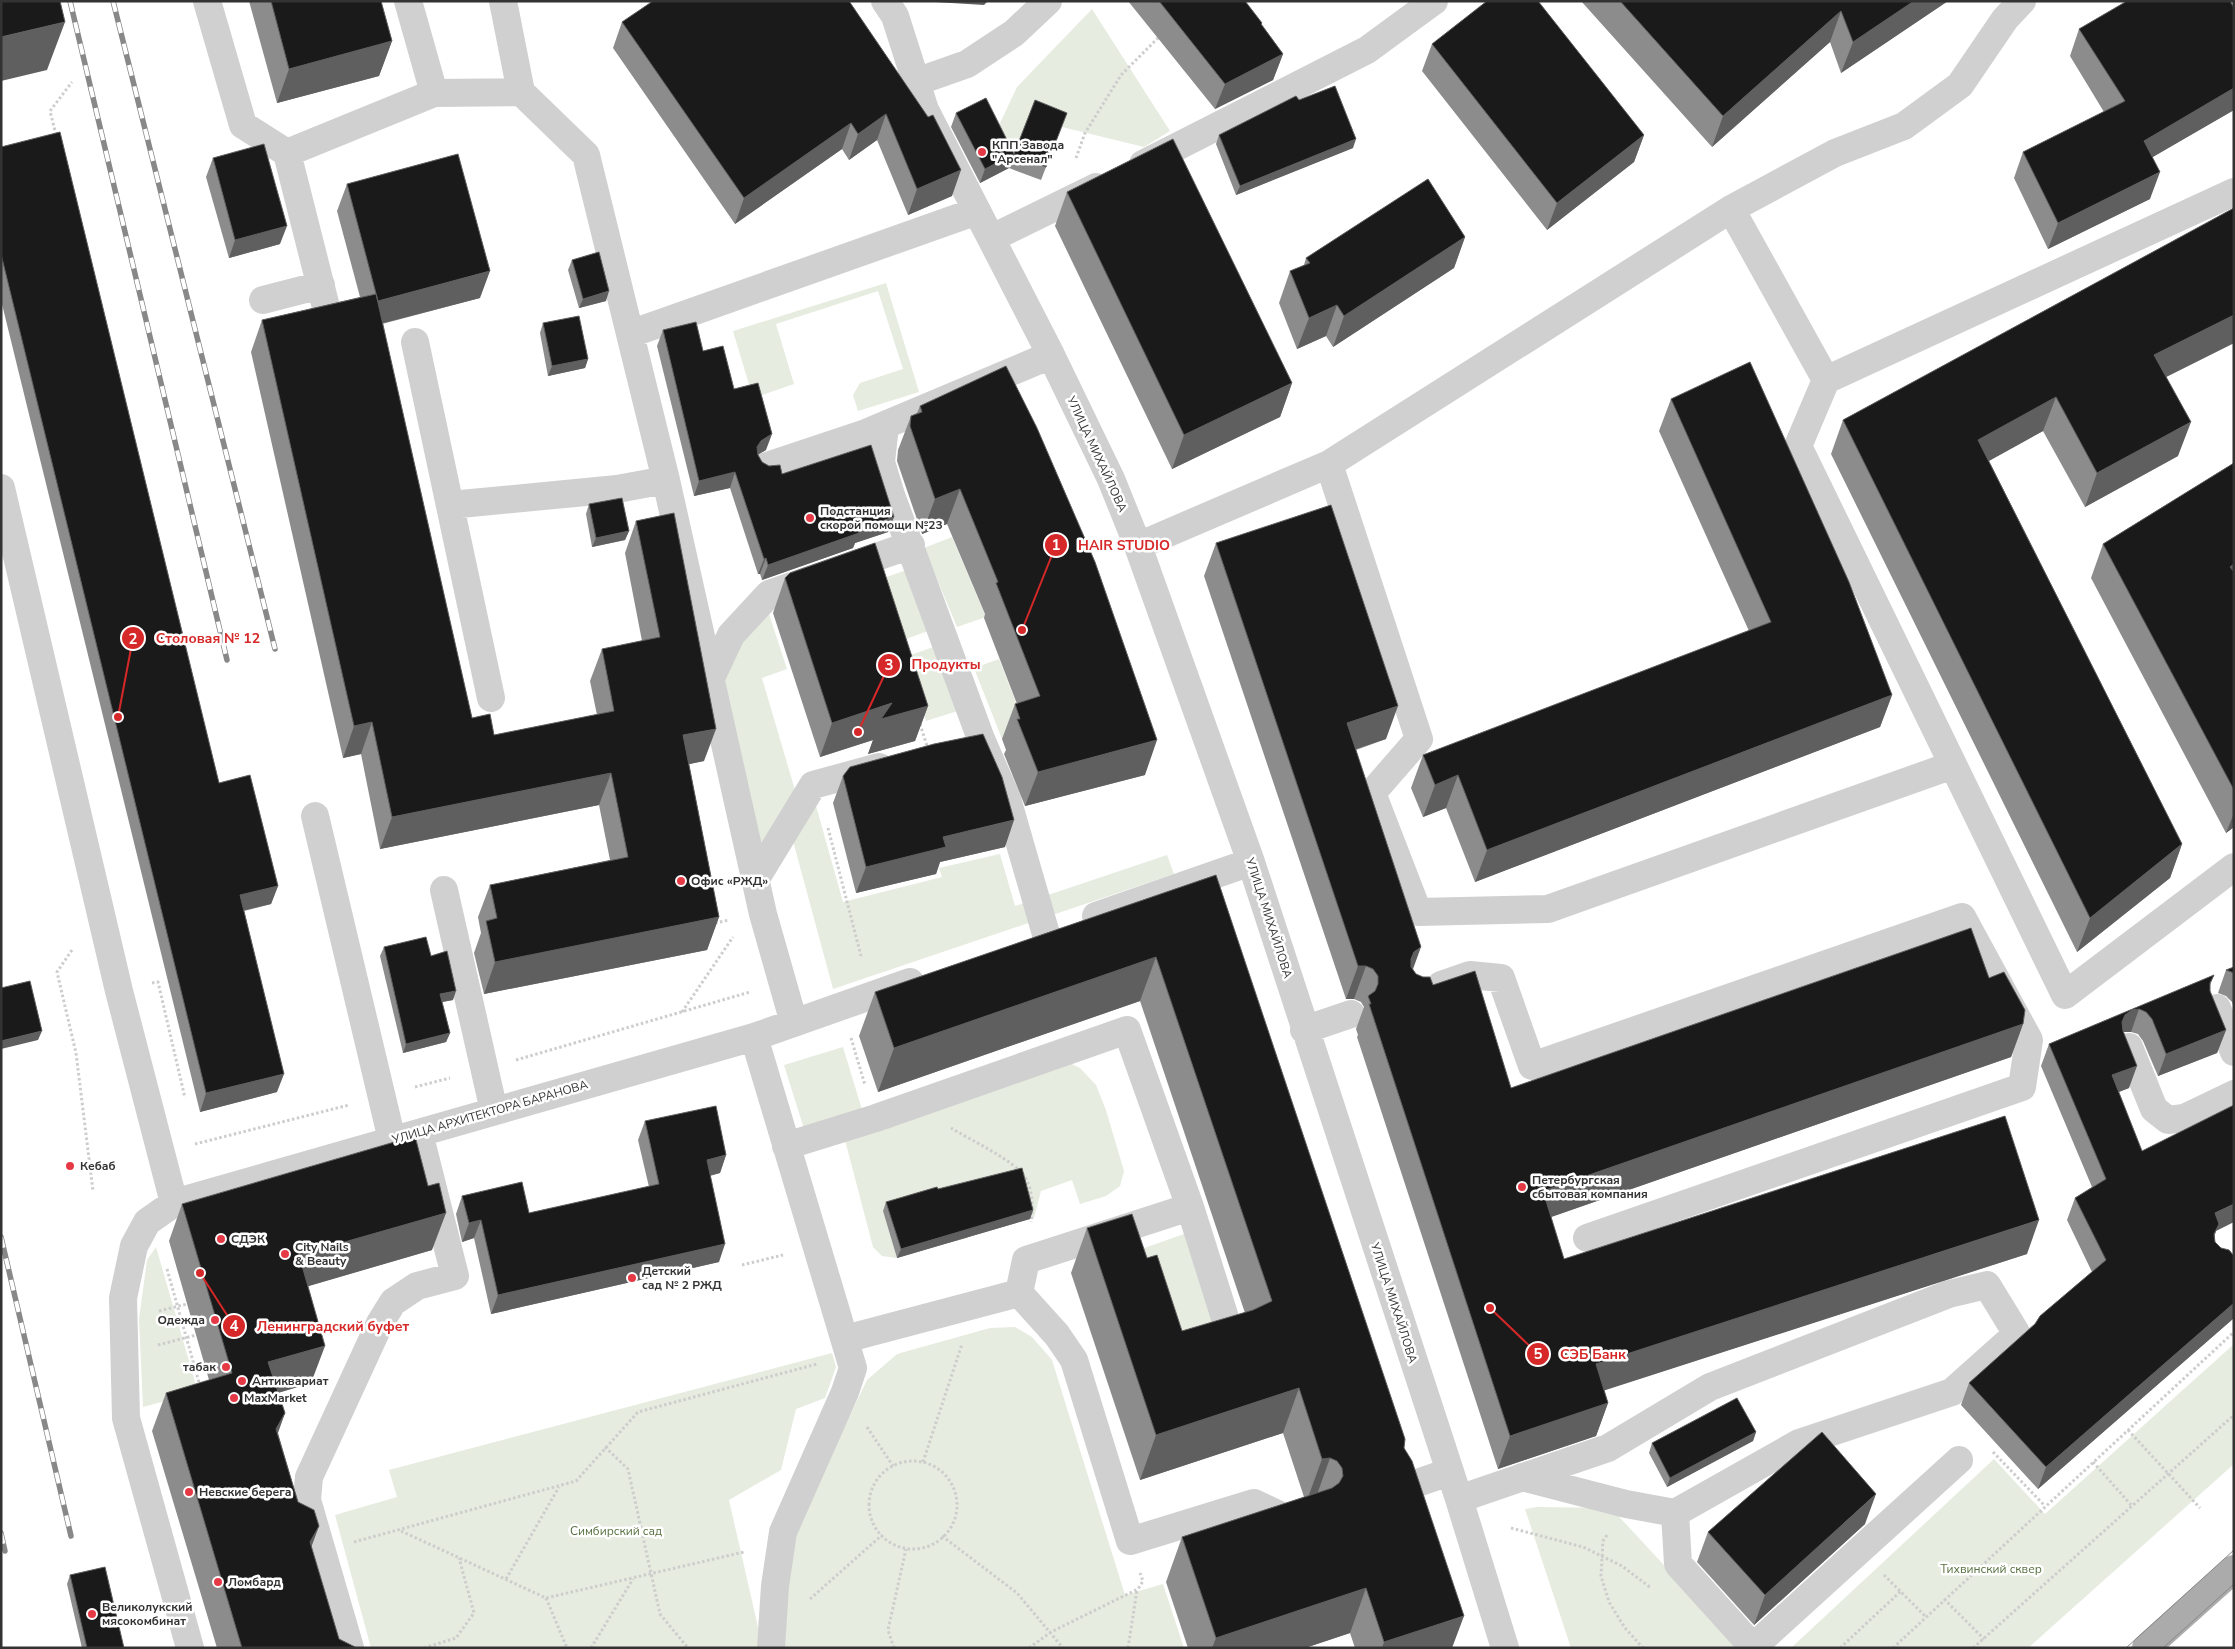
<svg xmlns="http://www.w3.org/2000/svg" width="2235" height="1649" font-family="'Nunito Sans',sans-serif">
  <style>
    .green { fill: #e6ecdf }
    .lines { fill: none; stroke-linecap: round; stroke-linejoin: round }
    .path { stroke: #cdcdcd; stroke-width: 3; stroke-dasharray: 2.5 2.5; stroke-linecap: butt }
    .minor { stroke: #d0d0d0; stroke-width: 28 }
    .major { stroke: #ababab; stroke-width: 28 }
    .tram { stroke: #888; stroke-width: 1 }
    .rail-casing { stroke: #888; stroke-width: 5.5 }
    .rail { stroke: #fff; stroke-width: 4; stroke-dasharray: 11; stroke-linecap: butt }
    .wall { fill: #8c8c8c }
    .shaded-wall { fill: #5f5f5f }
    .building { fill: #1a1a1a; stroke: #5f5f5f }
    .poi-dot { fill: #e63946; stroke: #fff; stroke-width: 2 }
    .labels { text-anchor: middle; stroke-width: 5; stroke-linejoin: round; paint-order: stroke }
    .poi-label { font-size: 12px; font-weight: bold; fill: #333; stroke: #fff; text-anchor: start }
    .street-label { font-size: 12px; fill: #333; stroke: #fff }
    .park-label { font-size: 12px; fill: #56703f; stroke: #fff }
    .leader { fill: none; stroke: #d62828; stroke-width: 2 }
    .callout-dot { fill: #d62828; stroke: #fff; stroke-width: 2 }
    .mark-label { font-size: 15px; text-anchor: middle; font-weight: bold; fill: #fff }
    .callout-label { font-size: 14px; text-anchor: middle; font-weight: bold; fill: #d62828; stroke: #fff; stroke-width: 5; stroke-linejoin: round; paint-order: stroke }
  </style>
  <rect width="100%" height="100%" fill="#fff"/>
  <!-- green -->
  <path class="green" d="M1092,9L1170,131L1144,147L1062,127L1030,114L1009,168L994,136L1017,87Z
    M886,283L919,392L858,411L853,395L860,383L903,369L878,291L776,324L794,384L753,398L733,331Z
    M952,537L986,617L957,627L924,548Z
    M909,569L931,630L889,645L870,583Z
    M769,614L787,669L762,678L797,797L759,850L718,676L739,642Z
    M939,645L961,710L926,721L905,657Z
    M999,659L1027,731L1002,739L974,668Z
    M815,802L843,902L942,877L939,868L1000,854L1015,906L1167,855L1174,874L833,989L792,837Z
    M843,1047L863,1113L805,1132L784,1065Z
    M1068,1062L1080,1068L1096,1085L1106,1110L1124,1171L1120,1186L1106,1196L1080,1204L1072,1180L1041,1191L1034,1218L1030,1219L1019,1177L955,1194L968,1238L949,1243L934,1196L883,1211L897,1258L882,1256L873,1247L845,1140Z
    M1184,1234L1216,1333L1158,1351L1116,1258Z
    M156,1247L198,1392L143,1407L139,1319L147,1260Z
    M1015,1327L1032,1337L1052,1360L1125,1595L1163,1584L1184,1648H785L786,1599L792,1536L867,1380L897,1354L990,1328Z
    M2234,1344V1464L2028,1648H1791L1994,1459L2045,1514Z
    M832,1353L836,1367L825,1398L796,1409L781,1470L729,1500L760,1636V1648H371L335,1515L397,1497L389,1470Z
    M1537,1507L1611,1508L1741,1648H1571L1525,1509Z"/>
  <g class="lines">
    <!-- path -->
    <path class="path" d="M56,135L50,111L72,82
      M1076,158L1085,133L1121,75L1158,38
      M920,724L928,749
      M828,828L861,956
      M715,923L729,920
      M72,950L57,972L76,1053L93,1191
      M152,983L158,982L185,1098
      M682,1012L733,937
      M851,1038L865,1085
      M516,1060L750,992
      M415,1087L450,1078
      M951,1128C967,1138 1017,1162 1025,1177C1033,1190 1033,1208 1031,1222
      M195,1144L349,1105
      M742,1265L783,1255
      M167,1269L200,1386
      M159,1311L187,1304
      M158,1345L196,1335
      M867,1427L893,1466
      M2128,1430L2200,1508
      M605,1447L628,1469L660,1614L688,1648
      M1993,1452L2045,1506
      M869 1505a44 44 0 1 1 88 0a44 44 0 1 1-88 0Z
      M923,1462L962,1344
      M2093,1462L2132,1506
      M1511,1528L1583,1547L1622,1566L1651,1588
      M401,1531L546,1598L744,1552
      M1607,1535L1603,1541L1601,1576L1609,1602L1625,1628L1643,1648
      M942,1536L1017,1593L1063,1648
      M354,1542L576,1481L638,1412L817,1364
      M1884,1575L1926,1617
      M506,1579L559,1487
      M546,1598L567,1648
      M810,1599L882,1535
      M1944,1599L1984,1639
      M424,1648L456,1638L474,1613L459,1558
      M591,1648L633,1579
      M894,1648L888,1630L906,1549
      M1029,1648L1051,1632L1138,1589L1143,1581L1140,1573
      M1128,1648L1137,1590
      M1840,1648L1901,1591
      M1893,1648L2234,1332
      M1973,1648L2234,1415"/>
    <!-- minor -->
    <path class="minor" d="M207,1L243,125L287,153L434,93L521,92L586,155L630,334
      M408,1L434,93
      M503,1L521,92
      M885,1L895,16L925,110L1051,355L1111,479L1138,546L1251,862L1459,1499L1505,1648
      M2230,1L2234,8
      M916,82L967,64L1014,33L1048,1
      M287,153L329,319
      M1143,164L1367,50L1434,1
      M1731,209L1826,380L2234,192
      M992,238L1096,187
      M263,300L321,285
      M415,342L491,698
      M1826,380L1798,446L2065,995L2234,867
      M885,426L881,462L891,495L981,739L1007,799L1046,934
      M1329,464L1419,739L1372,793L1418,912L1548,909L1953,765
      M767,466L866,433L1051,355
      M1,488L119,991L174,1203
      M450,505L617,489L666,480
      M1138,546L1329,464L1731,209L1835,153L1904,126L1960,85L2005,19L2022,1
      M710,680L731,635L769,594L911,545
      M315,816L392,1140
      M755,880L813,785L879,767
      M444,890L494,1111
      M1096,916L1251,862
      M1441,985L1470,975L1501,978L1532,1066L1962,917L2029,1040L2022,1087L1587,1238
      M2217,1008L2234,1052
      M794,1023L763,914L666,480L630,334L977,211
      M1304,1030L1351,1014
      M754,1037L853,1368L845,1392L783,1532L775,1586L771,1648
      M2129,1047L2154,1109L2168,1120L2184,1118L2234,1094
      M786,1146L876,1118L1127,1030L1190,1207L1026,1260L1019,1293
      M1190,1207L1232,1340L1219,1344
      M845,1339L1019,1293L1057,1335L1074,1360L1130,1541L1254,1503L1296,1523L1302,1521
      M1403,1488L1449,1472
      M1459,1499L1608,1448L1710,1387L1949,1294L1987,1285L2017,1334L1952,1392L1799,1443L1675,1513L1626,1504L1522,1477
      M1675,1513L1678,1564L1753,1647L1959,1460
      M190,1648L126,1418L123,1298L134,1246L147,1222L174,1203L754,1037L910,982
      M350,1648L307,1500L309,1477L380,1323L393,1302L417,1286L455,1276L419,1133"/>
    <!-- major -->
    <path class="major" d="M2146,1648L2234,1569"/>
    <!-- tram -->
    <path class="tram" d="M2126,1648L2234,1550
      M2163,1648L2234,1584"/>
    <defs>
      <path id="rail" d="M70,1L227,660
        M113,1L275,649
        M1,1237L71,1536
        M1,1533L5,1551"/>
    </defs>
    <!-- rail casing -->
    <use href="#rail" class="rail-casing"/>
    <!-- rail -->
    <use href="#rail" class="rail"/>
  </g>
  <!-- wall -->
  <path class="wall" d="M249,1H381L392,41L379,76L277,103Z
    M849,1L952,196L908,215L877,140L849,160L842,149L735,224L613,48L622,22Z
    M1128,1H1245L1283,54L1273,80L1215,109Z
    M1581,1H1948L1841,73L1830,42L1712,147Z
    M2234,8V110L2152,157L2150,199L2048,249L2014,178L2023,152L2104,112L2070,56L2079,29Z
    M1432,44L1644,135L1634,162L1547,230L1422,71Z
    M1299,100L1353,148L1236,195L1216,144L1219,135Z
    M956,113L1014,154L1067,113L1041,180L1009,168L980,183L951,127Z
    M1,147L219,783L278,886L271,904L244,911L277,1092L200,1112L1,300Z
    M213,158L280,244L229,258L206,177Z
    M347,184L480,298L382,324L472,718L494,735L597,715L590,681L602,649L642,641L625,553L636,521L704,761L689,764L719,917L707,950L484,994L474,953L481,933L478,917L490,885L610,860L599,805L380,849L361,754L343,758L251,352L262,320L360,297L337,211Z
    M1067,192L1292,383L1280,417L1172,469L1055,226Z
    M2234,208V343L2166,377L2178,456L2085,507L2043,431L1989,461L2182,844L2170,878L2077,952L1831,454L1843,420Z
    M1465,237L1454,268L1333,347L1326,336L1297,349L1279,303L1290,271L1304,265L1306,258Z
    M572,260L606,301L579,308L568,270Z
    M543,323L588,359L585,368L548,376L540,333Z
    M663,330L703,351L734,389L766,450L758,455L762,462L782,474L888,532L855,543L853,548L762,580L760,574H758L730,488L694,496L657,346Z
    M1671,399L1892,695L1880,727L1475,882L1446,808L1423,817L1411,788L1423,755L1749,631L1659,431Z
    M920,406L1145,775L1025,806L1004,754L1006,750L1002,739L1015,704H1017L984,618L985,614L947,524L922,534L897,461L898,450L911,416L917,413Z
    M2234,463V827L2226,833L2091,578L2103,544Z
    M589,504L629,531L625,540L592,547L586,514Z
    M1216,543L1386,739L1356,750L1413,969L1416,974L1433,985L1511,1088L1989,978L2023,1024L2011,1057L1551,1217L1564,1259L2027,1254L1604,1390L1608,1403L1596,1436L1498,1469L1357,1037L1358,1035L1356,1029L1364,1007L1361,1002L1354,999H1346L1204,576Z
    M785,578L928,706L915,741L868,754L873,740L820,757L773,613Z
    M843,776L1005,847L940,862L936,874L856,893L833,803Z
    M1216,875L1404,1448L1452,1648H1355L1350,1633L1305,1648H1188L1166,1582L1182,1537L1304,1497L1283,1433L1140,1480L1071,1273L1087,1228L1147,1258L1182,1331L1245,1313L1140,1001L878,1092L859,1036L875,992Z
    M384,947L431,956L453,1000L442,1002L450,1033L446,1042L403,1053L380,956Z
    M2234,967V1008L2232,1002L2226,996L2218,993L2226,970Z
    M2214,975L2210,985V991L2226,1030L2217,1053L2158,1076L2143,1041L2138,1034L2131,1032H2124L2129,1088L2118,1092L2142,1151L2216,1231L2214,1237L2215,1242L2221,1248L2234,1256V1318L2038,1489L1961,1405L1969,1383L2092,1272L2067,1220L2075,1198L2092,1187L2041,1066L2049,1044Z
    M645,1121L726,1155L720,1173L710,1176L719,1262L491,1314L474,1238L462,1242L456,1214L462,1196L529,1213L649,1187L638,1140Z
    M428,1186L432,1250L308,1286L311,1383L278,1393L285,1413L278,1433L298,1502L319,1526L311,1547L339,1639L355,1648H217L152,1431L166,1393L209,1380L169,1241L182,1204Z
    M938,1189L1033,1210L1030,1219L897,1258L883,1211L886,1202Z
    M1756,1432L1753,1441L1667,1487L1649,1453L1652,1443Z
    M1865,1524L1754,1625L1697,1562L1708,1532Z
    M70,1575L124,1648H82L67,1584Z"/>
  <!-- shaded-wall -->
  <path class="shaded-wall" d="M919,1H988L984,5Z
    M1914,1H1948L1841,73L1853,42Z
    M1841,11L1830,42L1712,147L1723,116Z
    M65,22L47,70L1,81V37Z
    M392,41L379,76L277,103L289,69Z
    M1283,54L1273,80L1215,109L1225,84Z
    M2234,88V110L2134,168L2144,141Z
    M886,114L877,140L849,160L858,134Z
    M851,123L842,149L735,224L744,198Z
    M1644,135L1634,162L1547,230L1557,203Z
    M1356,139L1353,148L1236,195L1240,186Z
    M1014,154L1009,168L980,183L985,169Z
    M961,170L952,196L908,215L917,189Z
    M2160,172L2150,199L2048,249L2058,223Z
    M287,226L280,244L229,258L235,240Z
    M1465,237L1454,268L1333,347L1344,316Z
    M490,271L480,298L368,327L378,301Z
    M609,291L606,301L579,308L583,299Z
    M1337,305L1326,336L1297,349L1309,318Z
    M2234,315V343L2142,389L2154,355Z
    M588,359L585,368L548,376L552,366Z
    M1292,383L1280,417L1172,469L1184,435Z
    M2056,397L2043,431L1965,474L1978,440Z
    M2191,422L2178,456L2085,507L2097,473Z
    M772,434L766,450L755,456L757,447L761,441Z
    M735,472L730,488L694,496L699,481Z
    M960,489L947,524L922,534L935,499Z
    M894,517L888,532L855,543L853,548L762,580L768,565L857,529Z
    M629,531L625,540L592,547L596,538Z
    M766,558L760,574H758L764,559Z
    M2234,564V588L2230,567Z
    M1892,695L1880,727L1475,882L1487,850Z
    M892,703L928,706L915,741L868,754L873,740L820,757L832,723Z
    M1398,706L1386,739L1335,756L1347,723Z
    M372,722L361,754L343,758L354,726Z
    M716,729L704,761L671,768L683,735Z
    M1157,740L1145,775L1025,806L1038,772Z
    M611,773L599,805L380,849L392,817Z
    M1458,775L1446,808L1423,817L1435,785Z
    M2234,813V827L2226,833Z
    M1014,820L1005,847L940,862L936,874L856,893L866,867L943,837Z
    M2182,844L2170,878L2077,952L2090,918Z
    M278,886L271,904L233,913L240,895Z
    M719,917L707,950L484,994L495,962Z
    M1421,947L1409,980L1411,959L1414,952Z
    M1156,957L1140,1001L878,1092L894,1048Z
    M1358,966H1366L1354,999H1346Z
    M456,991L453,1000L437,1003L440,994Z
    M2139,1009L2131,1032H2124L2117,1037L2122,1022L2125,1015L2132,1010Z
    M2023,1024L2011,1057L1531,1224L1543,1191Z
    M2226,1030L2217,1053L2158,1076L2166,1054Z
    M42,1031L38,1040L1,1049V1041Z
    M450,1033L446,1042L403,1053L406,1044Z
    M2137,1066L2129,1088L2104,1098L2112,1075Z
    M284,1074L277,1092L200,1112L206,1093Z
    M726,1155L720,1173L700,1178L707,1160Z
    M2234,1204V1222L2216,1231L2211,1246L2205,1256L2215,1213Z
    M1033,1210L1030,1219L897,1258L901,1249Z
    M446,1213L432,1250L285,1293L299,1255Z
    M481,1220L474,1238L462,1242L469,1223Z
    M2039,1220L2027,1254L1584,1397L1596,1364Z
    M725,1244L719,1262L491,1314L498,1295Z
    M2234,1303V1318L2038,1489L2046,1467Z
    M325,1346L311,1383L254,1400L268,1362Z
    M1299,1388L1283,1433L1140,1480L1156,1435Z
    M1608,1403L1596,1436L1498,1469L1510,1436Z
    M285,1413L271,1451L276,1429Z
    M1756,1432L1753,1441L1667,1487L1670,1478Z
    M1330,1458L1314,1503H1306L1322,1459Z
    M1876,1494L1865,1524L1754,1625L1765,1595Z
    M319,1526L305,1564L310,1542Z
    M1366,1588L1350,1633L1305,1648H1212L1216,1638Z
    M1464,1616L1452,1648H1382L1384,1642Z"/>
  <!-- building -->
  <path class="building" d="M1,1H60L65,22L1,37Z
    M271,1H381L392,41L289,69Z
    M653,1H849L928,117L933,115L961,170L917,189L886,114L858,134L851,123L744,198L622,22Z
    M1159,1H1245L1262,23L1261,24L1283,54L1225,84Z
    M1487,1H1538L1644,135L1557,203L1432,44Z
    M1620,1H1914L1853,42L1841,11L1723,116Z
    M2127,1H2230L2234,8V88L2144,141L2160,172L2058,223L2023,152L2125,101L2079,29Z
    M1335,86L1356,139L1240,186L1219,135L1296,96L1299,100Z
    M986,98L1014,154L1035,100L1067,113L1046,167L1014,154L985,169L956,113Z
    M60,132L219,783L250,775L278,886L240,895L284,1074L206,1093L1,254V147Z
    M1173,139L1292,383L1184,435L1067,192Z
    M264,144L287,226L235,240L213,158Z
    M458,154L490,271L378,301L347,184Z
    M1428,179L1465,237L1344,316L1337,305L1309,318L1290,271L1310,263L1306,258Z
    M2234,208V315L2154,355L2191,422L2097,473L2056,397L1978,440L2182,844L2090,918L1843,420Z
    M599,252L609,291L583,299L572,260Z
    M376,294L472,718L490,714L494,735L614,711L602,649L660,637L636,521L674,513L716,729L683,735L719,917L495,962L486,921L497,918L490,885L628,857L611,773L392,817L372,722L354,726L262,320Z
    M579,316L588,359L552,366L543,323Z
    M696,322L703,351L723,346L734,389L758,383L772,434L761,441L757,447L758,455L762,462L769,466L780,465L782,474L871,445L894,517L857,529L859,533L768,565L766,558L764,559L735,472L699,481L663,330Z
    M1750,362L1849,582L1892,695L1487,850L1458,775L1435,785L1423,755L1771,622L1671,399Z
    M1006,366L1037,428L1095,562L1157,740L1038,772L1017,719H1020L1015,704L1040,696L996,583L998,582L960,489L935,499L910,426L911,416L922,412L920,406Z
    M2234,463V564L2230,567L2234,572V790L2103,544Z
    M622,498L629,531L596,538L589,504Z
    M1331,505L1398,706L1347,723L1421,947L1414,952L1411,959V967L1416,974L1423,977H1430L1433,985L1475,971L1511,1088L1971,928L1989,978L2004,972L2025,1010L2023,1024L1543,1191L1564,1259L2005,1116L2039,1220L1596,1364L1608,1403L1510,1436L1369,1004H1371L1368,996L1375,991L1378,984V976L1373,969L1366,966H1358L1216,543Z
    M875,543L928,706L881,719L892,703L832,723L785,578L790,573Z
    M983,734L1002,777L1014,820L943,837L946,847L866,867L843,776L850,767L934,744Z
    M1216,875L1405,1439L1404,1448L1412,1461L1464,1616L1384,1642L1366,1588L1216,1638L1182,1537L1332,1488L1339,1483L1343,1476L1342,1468L1337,1461L1330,1458L1322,1459L1299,1388L1156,1435L1087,1228L1132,1214L1147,1258L1157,1255L1182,1331L1253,1310L1272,1301L1156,957L894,1048L875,992Z
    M426,937L431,956L447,951L456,991L440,994L450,1033L406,1044L384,947Z
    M2234,967V973L2226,970Z
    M2214,975L2210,983V991L2226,1030L2166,1054L2152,1019L2146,1012L2139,1009L2132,1010L2125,1015L2122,1022L2123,1031L2137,1066L2112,1075L2142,1151L2234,1105V1204L2215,1213L2219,1224L2214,1234L2215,1242L2221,1248L2229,1250L2234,1256V1303L2046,1467L1969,1383L2035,1324L2040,1316L2106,1260L2075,1198L2106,1179L2049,1044Z
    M30,981L42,1031L1,1041V988Z
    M716,1106L726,1155L707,1160L725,1244L498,1295L481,1220L469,1223L462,1196L522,1182L529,1213L659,1184L645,1121Z
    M415,1136L428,1186L439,1183L446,1213L299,1255L325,1346L268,1362L285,1413L276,1429L298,1502L314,1510L319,1526L310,1542L339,1639L355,1647V1648H242L166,1393L232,1373L182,1204Z
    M1022,1168L1033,1210L901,1249L886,1202L937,1187L938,1189Z
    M1737,1398L1756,1432L1670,1478L1652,1443Z
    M1822,1432L1876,1494L1765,1595L1708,1532Z
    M105,1567L124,1648H87L70,1575Z"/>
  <!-- markers -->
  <g class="poi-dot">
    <circle cx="982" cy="152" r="5"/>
    <circle cx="810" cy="518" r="5"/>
    <circle cx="681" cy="881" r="5"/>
    <circle cx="70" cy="1166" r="5"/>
    <circle cx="1522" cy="1187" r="5"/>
    <circle cx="221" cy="1239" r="5"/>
    <circle cx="285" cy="1254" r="5"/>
    <circle cx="632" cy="1278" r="5"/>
    <circle cx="215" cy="1320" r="5"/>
    <circle cx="226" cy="1367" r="5"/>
    <circle cx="242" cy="1381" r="5"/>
    <circle cx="234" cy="1398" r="5"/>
    <circle cx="189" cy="1492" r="5"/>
    <circle cx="218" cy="1582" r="5"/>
    <circle cx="92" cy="1614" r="5"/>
  </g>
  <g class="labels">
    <!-- poi labels -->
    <g class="poi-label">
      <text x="992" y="149">КПП Завода<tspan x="992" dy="14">"Арсенал"</tspan></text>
      <text x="820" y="515">Подстанция<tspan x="820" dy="14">скорой помощи №23</tspan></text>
      <text x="691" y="885">Офис «РЖД»</text>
      <text x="80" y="1170">Кебаб</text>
      <text x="1532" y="1184">Петербургская<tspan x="1532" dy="14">сбытовая компания</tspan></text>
      <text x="231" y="1243">СДЭК</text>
      <text x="295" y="1251">City Nails<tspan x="295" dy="14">&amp; Beauty</tspan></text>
      <text x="642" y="1275">Детский<tspan x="642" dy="14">сад № 2 РЖД</tspan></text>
      <text x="205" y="1324" text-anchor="end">Одежда</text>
      <text x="216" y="1371" text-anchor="end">табак</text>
      <text x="252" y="1385">Антиквариат</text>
      <text x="244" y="1402">MaxMarket</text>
      <text x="199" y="1496">Невские берега</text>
      <text x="228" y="1586">Ломбард</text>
      <text x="102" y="1611">Великолукский<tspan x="102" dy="14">мясокомбинат</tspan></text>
    </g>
    <!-- street labels -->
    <g class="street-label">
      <text transform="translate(1097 454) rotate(65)" y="4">УЛИЦА МИХАЙЛОВА</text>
      <text transform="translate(1269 918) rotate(72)" y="4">УЛИЦА МИХАЙЛОВА</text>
      <text transform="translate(490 1112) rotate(-16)" y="4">УЛИЦА АРХИТЕКТОРА БАРАНОВА</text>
      <text transform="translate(1394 1303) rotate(72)" y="4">УЛИЦА МИХАЙЛОВА</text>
    </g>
    <!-- park labels -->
    <g class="park-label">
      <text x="616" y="1535">Симбирский сад</text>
      <text x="1991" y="1573">Тихвинский сквер</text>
    </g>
  </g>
  <!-- callouts -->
  <path class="leader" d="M1022 630L1056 545M118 717L133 638M858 732L889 665M200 1273L234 1326M1490 1308L1538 1354"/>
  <g class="callout-dot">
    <circle cx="1022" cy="630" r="5"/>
    <circle cx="118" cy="717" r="5"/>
    <circle cx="858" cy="732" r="5"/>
    <circle cx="200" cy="1273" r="5"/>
    <circle cx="1490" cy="1308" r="5"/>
    <circle cx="1056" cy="545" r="12"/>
    <circle cx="133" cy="638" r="12"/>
    <circle cx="889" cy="665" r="12"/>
    <circle cx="234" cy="1326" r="12"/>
    <circle cx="1538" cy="1354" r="12"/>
  </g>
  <g class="mark-label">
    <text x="1056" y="550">1</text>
    <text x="133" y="644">2</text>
    <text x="889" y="670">3</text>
    <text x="234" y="1331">4</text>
    <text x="1538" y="1359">5</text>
  </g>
  <g class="callout-label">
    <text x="1124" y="550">HAIR STUDIO</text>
    <text x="208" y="643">Столовая № 12</text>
    <text x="946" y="669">Продукты</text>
    <text x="333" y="1331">Ленинградский буфет</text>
    <text x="1593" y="1359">СЭБ Банк</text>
  </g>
  <!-- border -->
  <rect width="2235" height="1649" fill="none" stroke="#333333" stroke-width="5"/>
</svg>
